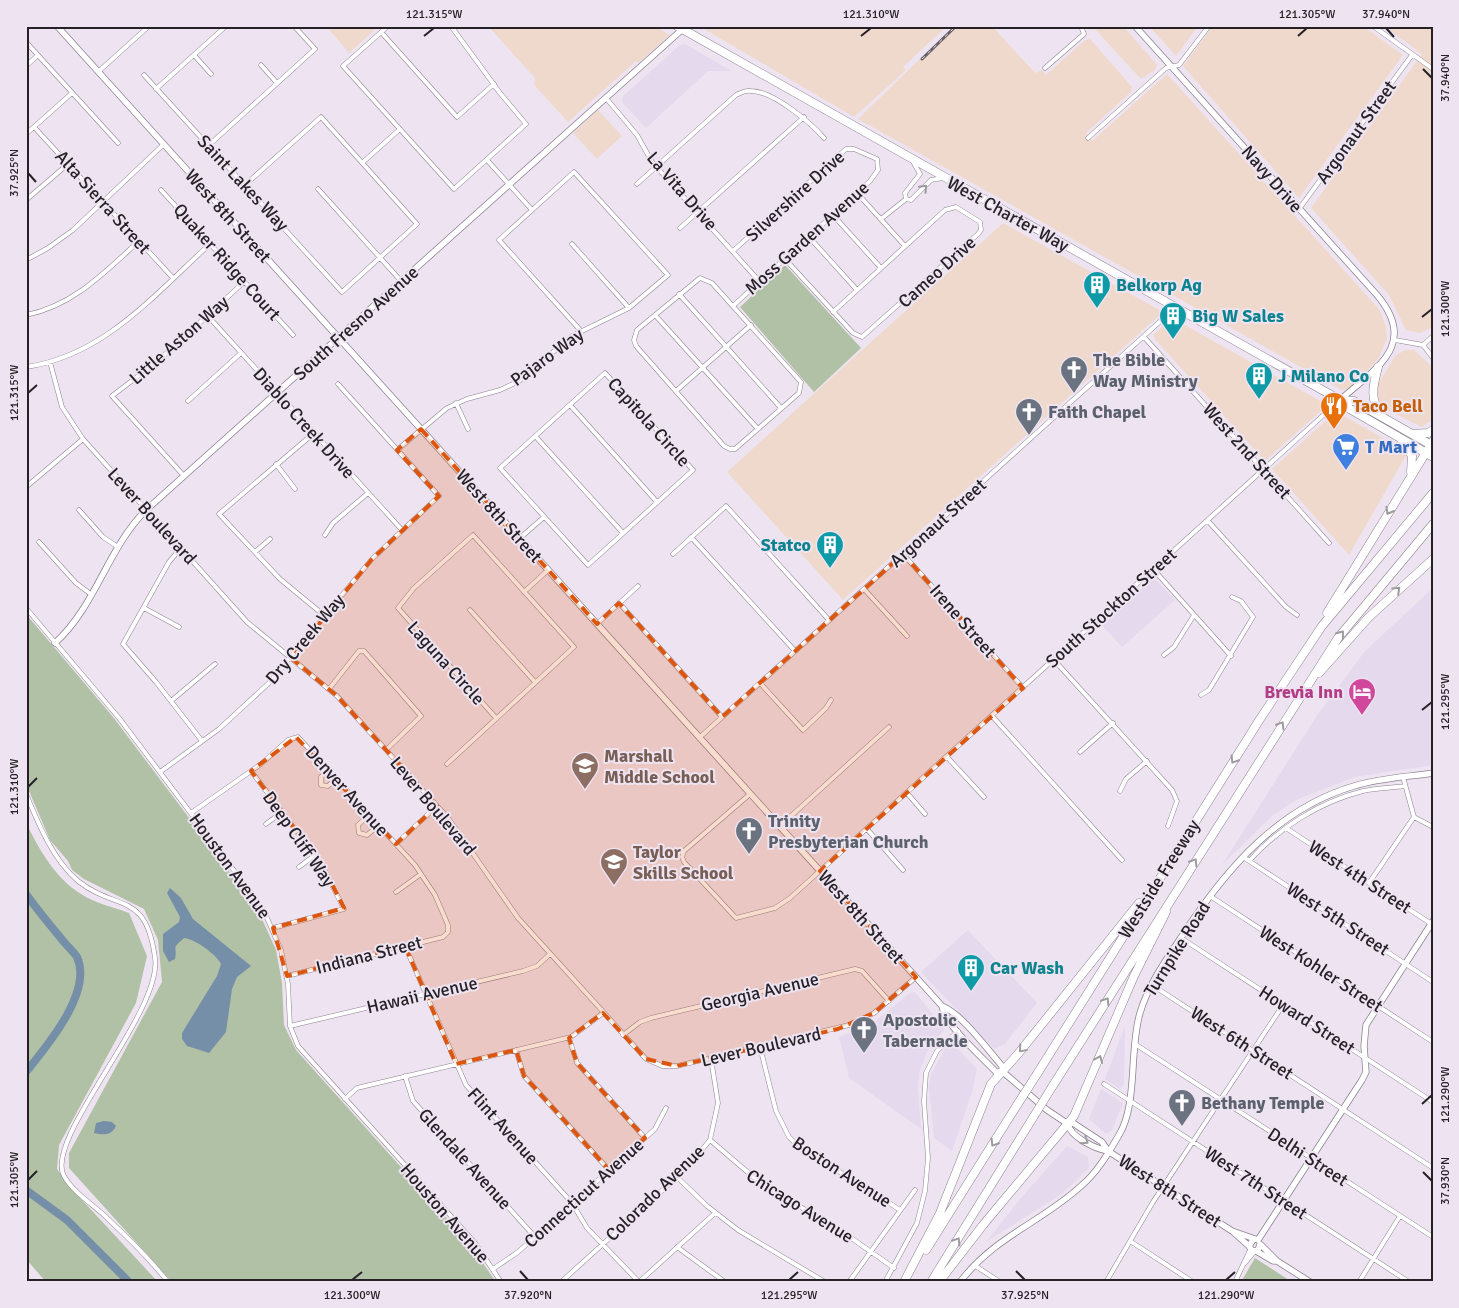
<svg xmlns="http://www.w3.org/2000/svg" width="1459" height="1308" font-family="Signika,sans-serif">
  <style>
    .commercial { fill: #e4d9ed }
    .industrial { fill: #efd9cc }
    .green { fill: #b0c1a5 }
    .water { fill: #768fa9 }
    .lines { fill: none; stroke-linecap: round; stroke-linejoin: round }
    .river { stroke: #768fa9; stroke-width: 8 }
    .street-casing { stroke: #8c8390; stroke-width: 5 }
    .secondary-casing { stroke: #8c8390; stroke-width: 7 }
    .highway-casing { stroke: #8c8390; stroke-width: 9 }
    .street { stroke: #fff; stroke-width: 4 }
    .secondary { stroke: #fff; stroke-width: 5.5 }
    .highway { stroke: #fff; stroke-width: 8 }
    .rail-casing { stroke: #645e65; stroke-width: 3 }
    .rail { stroke: #eee4f1; stroke-width: 1; stroke-dasharray: 4; stroke-linecap: butt }
    .highway-bridge-casing { stroke: #8c8390; stroke-width: 9; stroke-linecap: butt }
    .highway-bridge { stroke: #fff; stroke-width: 8 }
    .oneway { stroke: #9d9b9d }
    .marked { fill: #de560d; fill-opacity: 0.2; stroke: #de560d; stroke-width: 4; stroke-dasharray: 10 6; stroke-linejoin: round }
    .ticks { fill: none; stroke: #252126; stroke-width: 2 }
    .labels { text-anchor: middle; stroke-width: 4; stroke-linejoin: round; paint-order: stroke }
    .street-label { font-size: 18px; fill: #252126; stroke: #eee4f1 }
    .culture-label { font-size: 18px; font-weight: bold; fill: #0d838f; stroke: #eee4f1; text-anchor: start }
    .worship-label { font-size: 18px; font-weight: bold; fill: #5b616d; stroke: #eee4f1; text-anchor: start }
    .food-label { font-size: 18px; font-weight: bold; fill: #c56008; stroke: #eee4f1; text-anchor: start }
    .shop-label { font-size: 18px; font-weight: bold; fill: #366cbe; stroke: #eee4f1; text-anchor: start }
    .hotel-label { font-size: 18px; font-weight: bold; fill: #b23c85; stroke: #eee4f1; text-anchor: end }
    .education-label { font-size: 18px; font-weight: bold; fill: #785e54; stroke: #eee4f1; text-anchor: start }
    .neatline { fill: none; stroke: #252126; stroke-width: 2 }
    .ticks-label { font-size: 12px; text-anchor: middle; fill: #252126 }
  </style>
  <rect width="100%" height="100%" fill="#eee4f1"/>
  <!-- commercial -->
  <path class="commercial" d="M685,44L732,71H708L646,128L622,102L623,96L680,45Z
    M1152,579H1155L1175,600L1122,647L1101,624Z
    M1433,588V765L1355,777L1298,799L1273,815L1222,865L1318,714L1365,651Z
    M968,930L1037,1003L1005,1044L994,1049L921,972Z
    M915,992L945,1029L927,1052L919,1073L918,1089L921,1129L849,1078L839,1037L872,1024L910,993Z
    M1125,1026L1124,1083L1120,1089L1105,1079Z
    M946,1047H956L977,1069L973,1089L952,1151L934,1138L929,1087L931,1074Z
    M1101,1089L1123,1103L1112,1130L1106,1134L1089,1119Z
    M1067,1146L1088,1157L1089,1168L1063,1193L986,1242L1021,1198Z"/>
  <!-- industrial -->
  <path class="industrial" d="M326,26H379L349,53Z
    M488,26H655L670,35L638,63L636,61L568,122L534,85L535,78Z
    M704,26H947L903,67L906,70L854,117L704,29Z
    M954,26H992L1035,73L1042,70L1046,75L1085,40L1090,39L1132,87L1131,92L1086,133L1092,141L1167,74L1379,309L1386,326L1387,339L1378,359L1350,389L1342,390L858,119Z
    M1092,26H1123L1157,65L1155,70L1141,79Z
    M1149,26H1198L1176,56Z
    M1213,26H1363L1403,55L1299,198L1183,66Z
    M1384,26H1433V327L1420,333L1406,330L1389,295L1311,208L1422,54Z
    M598,110L622,136L597,159L573,133Z
    M1003,223L1163,312L843,600L727,472Z
    M1174,319L1322,402L1323,409L1265,461L1154,338V334L1169,321Z
    M1405,350H1414L1433,368V419L1422,427L1379,406L1375,397L1376,388L1395,356Z
    M1332,415H1342L1408,452L1349,555L1272,469Z"/>
  <!-- green -->
  <path class="green" d="M785,265L861,348L814,392L740,307Z
    M26,614L113,717L257,908L276,950L282,983L284,1025L296,1050L469,1243L496,1282H172L69,1168V1153L162,982L158,940L144,909L84,879L72,870L68,861L50,840L26,784Z
    M26,823C39,849 55,878 81,894C95,903 113,907 129,913L147,956L136,1003L59,1145L57,1169L71,1188L158,1282H46L26,1259Z
    M1255,1258L1292,1282H1241Z"/>
  <!-- water -->
  <path class="water" d="M170,888L181,898L193,919L251,966L237,977L232,989L226,1032L209,1053L187,1046L182,1039V1033L217,976L221,964C216,954 195,939 184,938C170,950 178,946 175,959L169,962L163,951V934L179,922L180,917L167,893Z
    M104,1121L112,1122L116,1126C111,1136 104,1135 94,1133L96,1123Z"/>
  <g class="lines">
    <!-- river -->
    <path class="river" d="M26,894C38,911 51,926 64,942C68,947 74,952 77,957C93,992 47,1046 26,1072
      M26,1190L67,1220L129,1282"/>
    <defs>
      <path id="street" d="M388,26L343,66L454,189L526,124L500,93L451,26
        M1373,26L1433,69
        M381,32L457,117L494,84
        M26,42L118,143
        M194,55L211,74
        M261,65L277,83
        M26,66L38,55
        M1045,68L1084,34L1081,26
        M98,72L149,26
        M144,75L342,292L417,224L321,117L245,185
        M156,89L226,26
        M606,98L637,135L652,162L760,282
        M34,127L173,278
        M26,134L72,93
        M1088,138L1166,68L1179,65L1209,26
        M208,146L315,49L294,26
        M487,160L532,210
        M362,163L400,129
        M637,184L736,95C741,93 745,90 751,91C773,91 810,122 824,138
        M318,189L402,282
        M161,190L293,335
        M857,193L905,246
        M906,199L905,193L920,174L912,160
        M26,200L68,164
        M1299,209L1412,55
        M833,215L881,268
        M881,219L906,199L911,200L931,180L943,178
        M680,228L804,117
        M809,237L857,290
        M572,244L629,308
        M733,251L846,149H854L877,159L878,170L870,181L734,305
        M785,259L853,333L862,337L978,234L981,230L980,222L956,207L945,210L833,312
        M26,260L48,248L73,230L164,144
        M700,278L712,283L801,382L799,393L735,449H730L724,446L636,346L634,340L637,330Z
        M679,294L781,408
        M26,315C73,306 105,272 139,241
        M207,315L402,530
        M655,315L758,429
        M1144,337L1329,543
        M1395,340L1423,345
        M1423,345L1433,358
        M1423,345L1433,336
        M50,362L62,407L83,439L247,622L337,696L448,818L518,918L646,1059L662,1066H677L853,1024L874,1013L916,977
        M26,367C104,356 155,294 210,244
        M605,373L693,470L588,565L500,468Z
        M676,391L751,325
        M188,401L241,353
        M456,403L468,429
        M570,405L657,502
        M314,433L219,514L280,579L325,616
        M535,436L623,533
        M397,450L447,408L467,399L500,390L519,381L572,336L629,308L668,275L574,172L499,240L581,331
        M276,464L295,489
        M184,476L112,396L159,360L244,282
        M26,487L83,439
        M79,510L103,537L118,547
        M1208,521L1286,607L1297,615
        M325,535L333,523L368,493
        M691,537L795,651
        M520,538L544,517
        M39,542L76,583L92,595
        M181,548L169,562L123,644L156,682L202,741
        M255,552L270,539
        M673,554L726,506L829,620
        M903,554L1023,688
        M1154,570L1231,656
        M864,589L907,636
        M524,592L548,570
        M619,603L722,717
        M26,608L119,718L263,909L281,950L288,984L290,1026L298,1046L475,1243L501,1282
        M144,608L179,627
        M470,610L535,682
        M597,624L638,586
        M1164,655L1174,647L1194,615
        M1054,660L1172,790L1177,801L1168,826
        M760,683L803,730L826,708L831,700
        M329,689L359,651H364L421,716L386,750
        M1201,695L1209,690L1253,617L1241,601L1232,597
        M171,701L215,664
        M992,716L1122,860
        M699,738L1176,307
        M1080,752L1113,723
        M947,757L984,797
        M447,764L574,647L473,535L414,588L398,608L496,718
        M329,770L321,777V785L328,786L336,779
        M251,771L322,865L344,909L273,928
        M160,772L219,729L269,683L372,559L439,496L338,384
        M1403,777L1414,817L1433,827
        M1120,791L1126,779L1147,761
        M907,793L925,814
        M26,794C38,823 53,860 78,881C117,912 146,890 155,958C163,1012 43,1139 64,1176C73,1192 92,1204 105,1216C127,1237 149,1258 168,1282
        M750,794L684,851L682,857L684,862L736,918L775,908L790,898L1339,401
        M191,813L261,764L288,740L298,737L415,865L435,895L448,925V932L443,937L287,976
        M369,815L358,825L359,833L367,835L378,826
        M266,824L282,812
        M780,826L889,727
        M1286,828L1433,925
        M867,829L903,870
        M396,844L437,806
        M1243,857L1433,982
        M1249,861C1279,828 1319,802 1363,791C1377,788 1391,788 1405,786
        M299,867L315,855
        M1369,883L1414,817
        M396,892L421,874
        M1210,896L1433,1042
        M1181,938L1433,1102
        M405,946L466,1085L572,1203L587,1228L639,1282
        M1152,985L1433,1168
        M290,1026L523,971L537,966L550,954
        M623,1035L640,1022L651,1018L855,969L862,971L889,1001
        M569,1038L577,1063L645,1138
        M1135,1044L1433,1237
        M760,1047L776,1111L789,1137L801,1149L865,1187L900,1210
        M516,1050L524,1076L609,1170
        M405,1076L413,1101L535,1237
        M1104,1084L1409,1282
        M345,1099L357,1088L571,1037L603,1013
        M710,1140L764,1186L837,1228L894,1268
        M677,1177L707,1206L738,1230L825,1282
        M1130,1241L1193,1282
        M677,1247L725,1282
        M1245,1263L1255,1251
        M974,1265L1000,1282
        M493,1269L518,1252L655,1129L666,1108
        M561,1282L687,1168L710,1140L718,1103L711,1059
        M639,1282L715,1213
        M849,1282L915,1190
        M885,1282L917,1223L925,1191L928,1158L924,1101L926,1073L937,1051L958,1031
        M1106,1282L1153,1202L1283,1005
        M1235,1282L1250,1250
        M1359,1282L1400,1216"/>
      <path id="secondary" d="M57,26L942,1006C962,1014 987,1049 1002,1066L1003,1072L1047,1110L1068,1124L1073,1123L1102,1142L1108,1151
        M1135,26L1377,295C1419,345 1376,368 1340,400
        M55,643C96,606 107,549 146,510L686,26
        M942,1006C945,1025 982,1057 996,1072H1003
        M1068,1124C1070,1137 1096,1149 1108,1151L1232,1231L1258,1240
        M1232,1231L1249,1246
        M1253,1240L1249,1246L1252,1251L1258,1250L1260,1244
        M1258,1240L1362,1080L1366,1072L1364,1046L1366,1025L1433,921
        M1261,1245L1277,1261L1310,1282
        M1256,1251L1273,1261H1277
        M960,1282C995,1236 1042,1222 1081,1186C1097,1173 1109,1152 1119,1135C1138,1104 1129,1049 1140,1013C1149,982 1169,956 1186,930C1228,867 1279,808 1354,786C1380,778 1407,777 1433,773"/>
      <path id="highway" d="M677,26L1340,400L1350,409L1433,457
        M1378,367C1373,386 1369,399 1382,416
        M1340,400L1354,401L1433,446
        M1413,434L1428,433L1433,430
        M1401,439L1412,456L1411,472
        M1327,613L1433,441
        M1319,673L1369,617L1433,559
        M1037,1074L1260,719L1322,626L1433,493
        M1052,1087L1338,638L1433,524
        M926,1250L1019,1102
        M904,1282L940,1213L991,1084L1018,1054L1139,903
        M931,1282L1034,1116
        M939,1282L983,1225L1074,1116L1134,976L1166,912"/>
    </defs>
    <!-- street casing -->
    <use href="#street" class="street-casing"/>
    <!-- secondary casing -->
    <use href="#secondary" class="secondary-casing"/>
    <!-- highway casing -->
    <use href="#highway" class="highway-casing"/>
    <!-- street -->
    <use href="#street" class="street"/>
    <!-- secondary -->
    <use href="#secondary" class="secondary"/>
    <!-- highway -->
    <use href="#highway" class="highway"/>
    <defs>
      <path id="rail" d="M922,59L956,26"/>
    </defs>
    <!-- rail casing -->
    <use href="#rail" class="rail-casing"/>
    <!-- rail -->
    <use href="#rail" class="rail"/>
    <defs>
      <path id="highway-bridge" d="M1019,1102L1037,1074
        M1034,1116L1052,1087"/>
    </defs>
    <!-- highway-bridge casing -->
    <use href="#highway-bridge" class="highway-bridge-casing"/>
    <!-- highway-bridge -->
    <use href="#highway-bridge" class="highway-bridge"/>
  </g>
  <!-- one-way arrows -->
  <defs><path id="oneway-chevron" d="M-2-3.5L2.5 0L-2 3.5" fill="none" stroke-width="1.6" stroke-linecap="round" stroke-linejoin="round" transform="scale(1.25)"/></defs>
  <g class="oneway">
    <use href="#oneway-chevron" transform="translate(924 188) rotate(-47)"/>
    <use href="#oneway-chevron" transform="translate(1389 511) rotate(120)"/>
    <use href="#oneway-chevron" transform="translate(1397 590) rotate(-43)"/>
    <use href="#oneway-chevron" transform="translate(1341 634) rotate(-52)"/>
    <use href="#oneway-chevron" transform="translate(1281 725) rotate(-58)"/>
    <use href="#oneway-chevron" transform="translate(1234 760) rotate(122)"/>
    <use href="#oneway-chevron" transform="translate(1194 862) rotate(-58)"/>
    <use href="#oneway-chevron" transform="translate(1106 1001) rotate(-58)"/>
    <use href="#oneway-chevron" transform="translate(1022 1049) rotate(130)"/>
    <use href="#oneway-chevron" transform="translate(1099 1059) rotate(-67)"/>
    <use href="#oneway-chevron" transform="translate(1085 1141) rotate(34)"/>
    <use href="#oneway-chevron" transform="translate(994 1143) rotate(122)"/>
    <use href="#oneway-chevron" transform="translate(957 1241) rotate(-58)"/>
  </g>
  <!-- marked area -->
  <path class="marked" d="M421,429L597,624L619,603L722,717L903,554L1023,688L820,871L916,977L874,1013L838,1029L677,1066L646,1059L603,1013L569,1038L577,1063L645,1138L609,1170L524,1076L516,1050L456,1064L405,946L287,976L273,928L344,908L322,865L251,771L296,737L396,844L437,806L337,696L291,658L372,559L439,496L397,450Z"/>
  <!-- ticks -->
  <path class="ticks" d="M1386,28L1394,37M424,36L434,28M861,36L871,28M1298,36L1307,28M1423,69L1432,78M28,173L36,182M1422,317L1432,309M28,393L37,385M1422,710L1432,702M28,787L37,778M1422,1104L1432,1095M1423,1172L1432,1181M28,1180L37,1171M520,1271L528,1280M1016,1271L1025,1280M352,1280L362,1272M789,1280L798,1272M1226,1280L1235,1272"/>
  <!-- icons -->
  <defs>
    <symbol id="building-pin" viewBox="-11 -11 22 30"><path d="M0 17L-7.5 6A9.5 9.5 0 1 1 7.5 6Z" fill="#0f9aa8" stroke="#eee4f1"/><path d="M-4-6H4V6H1V3H-1V6H-4ZM-2.5-4.3h1.7v1.8h-1.7ZM.8-4.3h1.7v1.8H.8ZM-2.5-1h1.7V.8h-1.7ZM.8-1h1.7V.8H.8Z" fill="#fff"/></symbol>
    <symbol id="church-pin" viewBox="-11 -11 22 30"><path d="M0 17L-7.5 6A9.5 9.5 0 1 1 7.5 6Z" fill="#6b7280" stroke="#eee4f1"/><path d="M-1.2-6h2.4v3.5h3.3v2.4h-3.3V6h-2.4V-.1h-3.3v-2.4h3.3Z" fill="#fff"/></symbol>
    <symbol id="restaurant-pin" viewBox="-11 -11 22 30"><path d="M0 17L-7.5 6A9.5 9.5 0 1 1 7.5 6Z" fill="#e8710a" stroke="#eee4f1"/><path d="M-5-6h1v4h1v-4h1v4h1v-4h1v5L-1.5 .5V6h-2V.5L-5-1ZM5-6V6H3V1.5H1.5Q1.5-4 5-6Z" fill="#fff"/></symbol>
    <symbol id="supermarket-pin" viewBox="-11 -11 22 30"><path d="M0 17L-7.5 6A9.5 9.5 0 1 1 7.5 6Z" fill="#3f7fe0" stroke="#eee4f1"/><path d="M-6-5.5h2.5l.6 2H6L4.5 2H-2.5L-4.4-4H-6ZM-1.5 3.2a1.3 1.3 0 1 0 .1 0ZM3 3.2a1.3 1.3 0 1 0 .1 0Z" fill="#fff"/></symbol>
    <symbol id="hotel-pin" viewBox="-11 -11 22 30"><path d="M0 17L-7.5 6A9.5 9.5 0 1 1 7.5 6Z" fill="#d1479c" stroke="#eee4f1"/><path d="M-6-4.5h1.5V1H6V5H4.5V3h-9V5H-6ZM-4 0a1.8 1.8 0 1 1 3.6 0ZM.5 0V-2.5h3Q6-2.5 6 0Z" fill="#fff"/></symbol>
    <symbol id="school-pin" viewBox="-11 -11 22 30"><path d="M0 17L-7.5 6A9.5 9.5 0 1 1 7.5 6Z" fill="#8d6e63" stroke="#eee4f1"/><path d="M0-5L7-2L0 1L-7-2ZM-4 1L0 2.5L4 1V4Q0 6-4 4Z" fill="#fff"/></symbol>
  </defs>
  <g fill-rule="evenodd">
    <use href="#building-pin" x="1081" y="269" width="32" height="43"/>
    <use href="#building-pin" x="1157" y="300" width="32" height="43"/>
    <use href="#church-pin" x="1058" y="354" width="32" height="43"/>
    <use href="#building-pin" x="1243" y="360" width="32" height="43"/>
    <use href="#restaurant-pin" x="1318" y="390" width="32" height="43"/>
    <use href="#church-pin" x="1013" y="396" width="32" height="43"/>
    <use href="#supermarket-pin" x="1330" y="431" width="32" height="43"/>
    <use href="#building-pin" x="814" y="529" width="32" height="43"/>
    <use href="#hotel-pin" x="1346" y="676" width="32" height="43"/>
    <use href="#school-pin" x="569" y="750" width="32" height="43"/>
    <use href="#church-pin" x="733" y="815" width="32" height="43"/>
    <use href="#school-pin" x="598" y="846" width="32" height="43"/>
    <use href="#building-pin" x="955" y="952" width="32" height="43"/>
    <use href="#church-pin" x="848" y="1014" width="32" height="43"/>
    <use href="#church-pin" x="1166" y="1087" width="32" height="43"/>
  </g>
  <g class="labels">
    <!-- street labels -->
    <g class="street-label">
      <text transform="translate(1356 132) rotate(-54)" y="6">Argonaut Street</text>
      <text transform="translate(1272 179) rotate(49)" y="6">Navy Drive</text>
      <text transform="translate(243 183) rotate(47)" y="6">Saint Lakes Way</text>
      <text transform="translate(682 191) rotate(49)" y="6">La Vita Drive</text>
      <text transform="translate(795 196) rotate(-42)" y="6">Silvershire Drive</text>
      <text transform="translate(103 202) rotate(48)" y="6">Alta Sierra Street</text>
      <text transform="translate(1008 214) rotate(29)" y="6">West Charter Way</text>
      <text transform="translate(228 216) rotate(48)" y="6">West 8th Street</text>
      <text transform="translate(807 238) rotate(-42)" y="6">Moss Garden Avenue</text>
      <text transform="translate(227 262) rotate(48)" y="6">Quaker Ridge Court</text>
      <text transform="translate(937 272) rotate(-42)" y="6">Cameo Drive</text>
      <text transform="translate(356 323) rotate(-42)" y="6">South Fresno Avenue</text>
      <text transform="translate(179 340) rotate(-41)" y="6">Little Aston Way</text>
      <text transform="translate(547 357) rotate(-36)" y="6">Pajaro Way</text>
      <text transform="translate(649 422) rotate(48)" y="6">Capitola Circle</text>
      <text transform="translate(304 423) rotate(48)" y="6">Diablo Creek Drive</text>
      <text transform="translate(1247 451) rotate(48)" y="6">West 2nd Street</text>
      <text transform="translate(152 516) rotate(48)" y="6">Lever Boulevard</text>
      <text transform="translate(499 516) rotate(48)" y="6">West 8th Street</text>
      <text transform="translate(938 523) rotate(-42)" y="6">Argonaut Street</text>
      <text transform="translate(1111 608) rotate(-42)" y="6">South Stockton Street</text>
      <text transform="translate(963 621) rotate(49)" y="6">Irene Street</text>
      <text transform="translate(305 639) rotate(-50)" y="6">Dry Creek Way</text>
      <text transform="translate(446 663) rotate(48)" y="6">Laguna Circle</text>
      <text transform="translate(347 791) rotate(48)" y="6">Denver Avenue</text>
      <text transform="translate(433 806) rotate(50)" y="6">Lever Boulevard</text>
      <text transform="translate(299 839) rotate(55)" y="6">Deep Cliff Way</text>
      <text transform="translate(230 866) rotate(54)" y="6">Houston Avenue</text>
      <text transform="translate(1360 877) rotate(33)" y="6">West 4th Street</text>
      <text transform="translate(1159 879) rotate(-58)" y="6">Westside Freeway</text>
      <text transform="translate(861 917) rotate(48)" y="6">West 8th Street</text>
      <text transform="translate(1338 919) rotate(33)" y="6">West 5th Street</text>
      <text transform="translate(1177 949) rotate(-58)" y="6">Turnpike Road</text>
      <text transform="translate(369 955) rotate(-14)" y="6">Indiana Street</text>
      <text transform="translate(1321 969) rotate(33)" y="6">West Kohler Street</text>
      <text transform="translate(760 992) rotate(-13)" y="6">Georgia Avenue</text>
      <text transform="translate(422 995) rotate(-13)" y="6">Hawaii Avenue</text>
      <text transform="translate(1307 1020) rotate(33)" y="6">Howard Street</text>
      <text transform="translate(1242 1043) rotate(33)" y="6">West 6th Street</text>
      <text transform="translate(761 1047) rotate(-13)" y="6">Lever Boulevard</text>
      <text transform="translate(503 1126) rotate(48)" y="6">Flint Avenue</text>
      <text transform="translate(1308 1157) rotate(33)" y="6">Delhi Street</text>
      <text transform="translate(465 1159) rotate(48)" y="6">Glendale Avenue</text>
      <text transform="translate(842 1172) rotate(33)" y="6">Boston Avenue</text>
      <text transform="translate(1256 1183) rotate(33)" y="6">West 7th Street</text>
      <text transform="translate(1170 1191) rotate(33)" y="6">West 8th Street</text>
      <text transform="translate(584 1193) rotate(-42)" y="6">Connecticut Avenue</text>
      <text transform="translate(655 1193) rotate(-44)" y="6">Colorado Avenue</text>
      <text transform="translate(800 1206) rotate(32)" y="6">Chicago Avenue</text>
      <text transform="translate(445 1213) rotate(49)" y="6">Houston Avenue</text>
    </g>
    <!-- culture labels -->
    <g class="culture-label">
      <text x="1116" y="291">Belkorp Ag</text>
      <text x="1192" y="322">Big W Sales</text>
      <text x="1278" y="382">J Milano Co</text>
      <text x="811" y="551" text-anchor="end">Statco</text>
      <text x="990" y="974">Car Wash</text>
    </g>
    <!-- worship labels -->
    <g class="worship-label">
      <text x="1093" y="366">The Bible<tspan x="1093" dy="21">Way Ministry</tspan></text>
      <text x="1048" y="418">Faith Chapel</text>
      <text x="768" y="827">Trinity<tspan x="768" dy="21">Presbyterian Church</tspan></text>
      <text x="883" y="1026">Apostolic<tspan x="883" dy="21">Tabernacle</tspan></text>
      <text x="1201" y="1109">Bethany Temple</text>
    </g>
    <!-- food labels -->
    <g class="food-label">
      <text x="1353" y="412">Taco Bell</text>
    </g>
    <!-- shop labels -->
    <g class="shop-label">
      <text x="1365" y="453">T Mart</text>
    </g>
    <!-- hotel labels -->
    <g class="hotel-label">
      <text x="1343" y="698">Brevia Inn</text>
    </g>
    <!-- education labels -->
    <g class="education-label">
      <text x="604" y="762">Marshall<tspan x="604" dy="21">Middle School</tspan></text>
      <text x="633" y="858">Taylor<tspan x="633" dy="21">Skills School</tspan></text>
    </g>
  </g>
  <!-- border -->
  <rect width="1459" height="1308" fill="none" stroke="#eee4f1" stroke-width="55"/>
  <rect x="28" y="28" width="1404" height="1252" class="neatline"/>
  <g class="ticks-label">
    <text x="434" y="18">121.315°W</text>
    <text x="871" y="18">121.310°W</text>
    <text x="1307" y="18">121.305°W</text>
    <text x="1386" y="18">37.940°N</text>
    <text transform="translate(1445 78) rotate(-90)" y="4">37.940°N</text>
    <text transform="translate(14 173) rotate(-90)" y="4">37.925°N</text>
    <text transform="translate(1445 309) rotate(-90)" y="4">121.300°W</text>
    <text transform="translate(14 393) rotate(-90)" y="4">121.315°W</text>
    <text transform="translate(1445 702) rotate(-90)" y="4">121.295°W</text>
    <text transform="translate(14 787) rotate(-90)" y="4">121.310°W</text>
    <text transform="translate(1445 1095) rotate(-90)" y="4">121.290°W</text>
    <text transform="translate(14 1180) rotate(-90)" y="4">121.305°W</text>
    <text transform="translate(1445 1181) rotate(-90)" y="4">37.930°N</text>
    <text x="352" y="1299">121.300°W</text>
    <text x="528" y="1299">37.920°N</text>
    <text x="789" y="1299">121.295°W</text>
    <text x="1025" y="1299">37.925°N</text>
    <text x="1226" y="1299">121.290°W</text>
  </g>
</svg>
